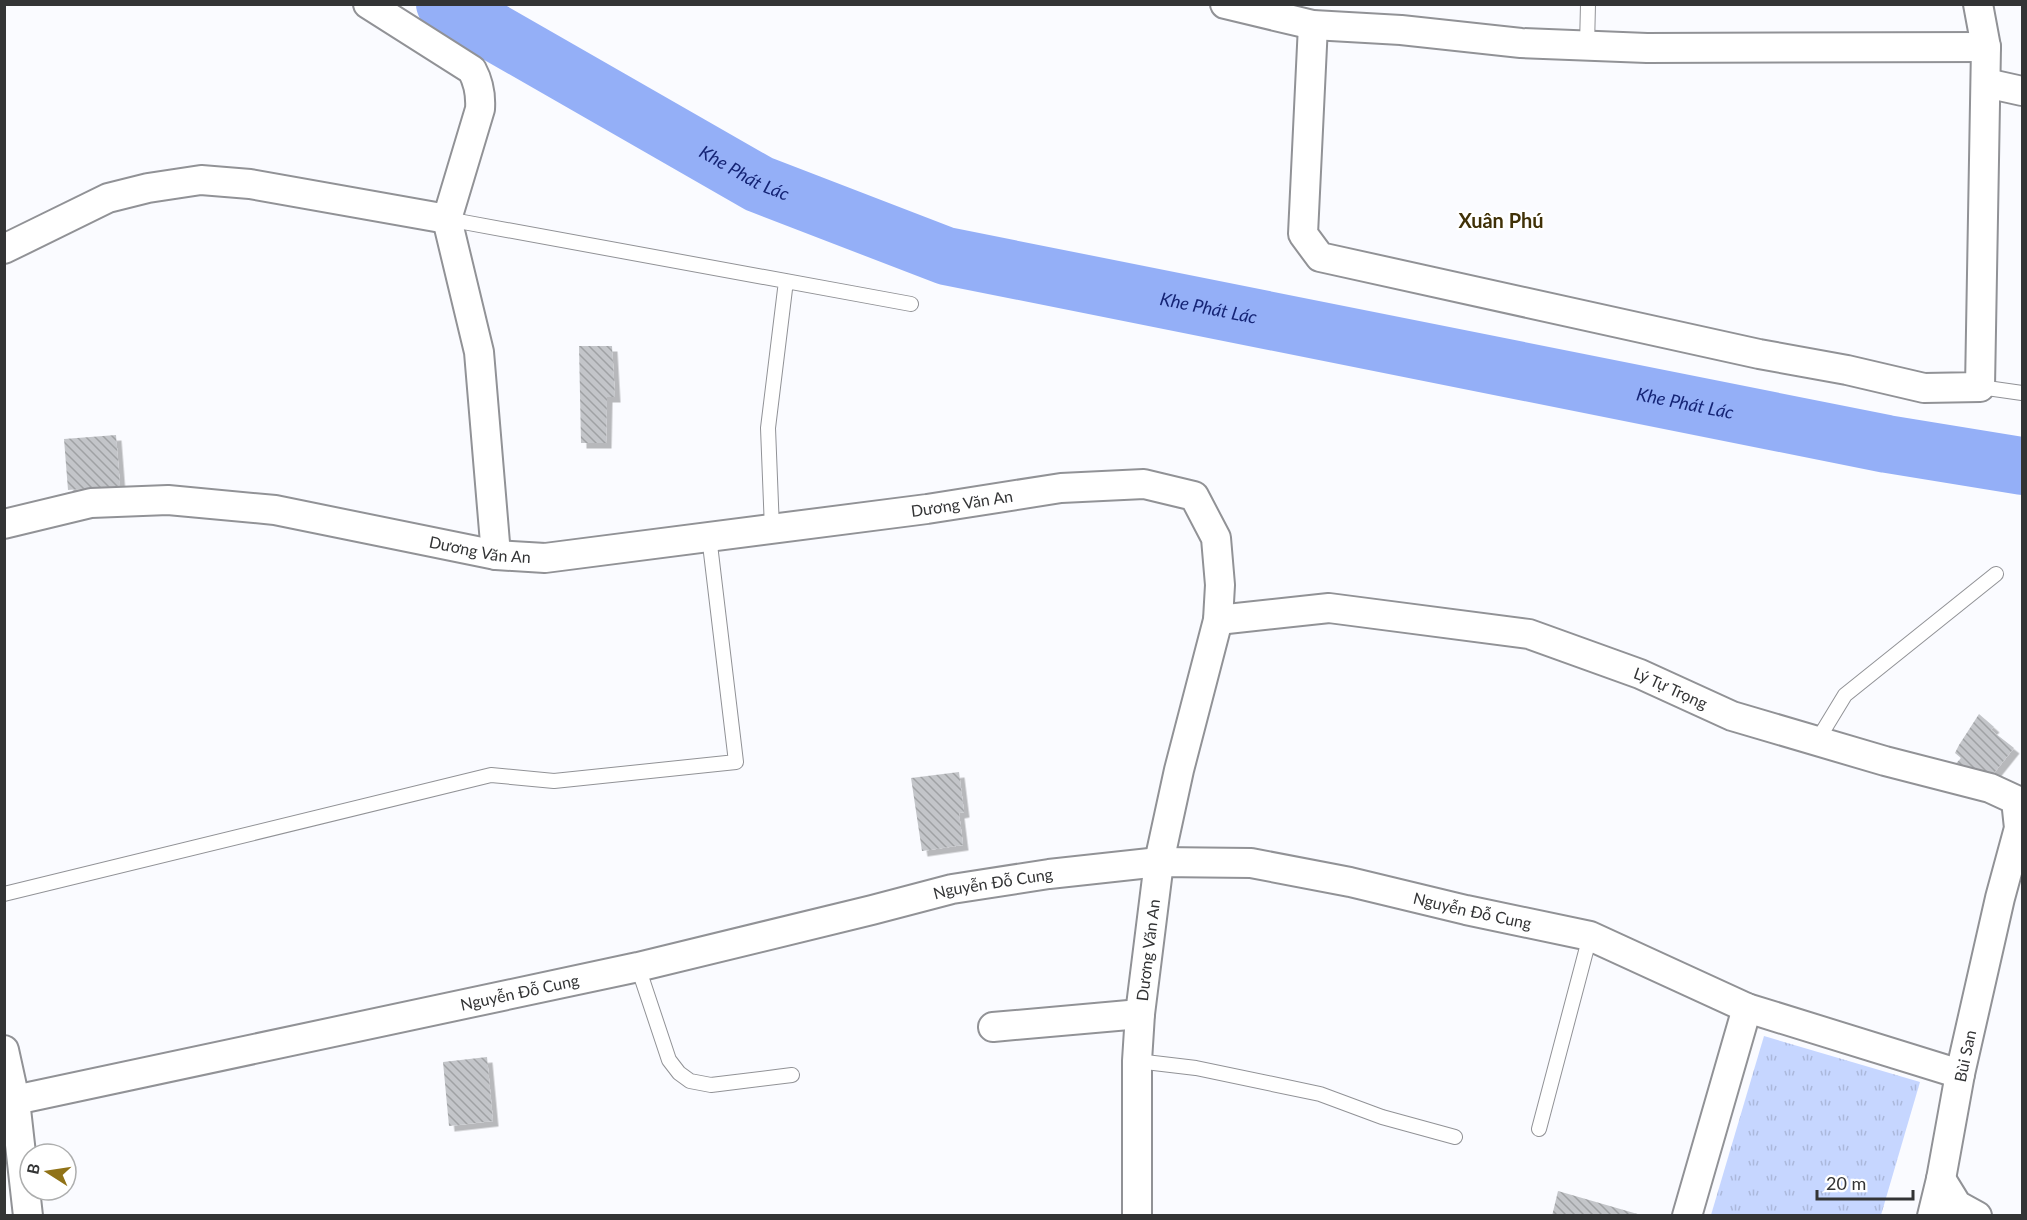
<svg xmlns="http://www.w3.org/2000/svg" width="2027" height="1220" font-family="Lato,sans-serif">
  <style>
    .grass { fill: url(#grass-tufts) }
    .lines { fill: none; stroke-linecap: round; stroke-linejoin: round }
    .river { stroke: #94aff7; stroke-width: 58 }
    .building { fill: url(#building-back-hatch); filter: url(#shadow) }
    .lane-casing { stroke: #919296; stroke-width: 16 }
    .street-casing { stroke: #919296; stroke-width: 32 }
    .lane { stroke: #fff; stroke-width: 14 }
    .street { stroke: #fff; stroke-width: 28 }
    .labels { text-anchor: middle; stroke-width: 4.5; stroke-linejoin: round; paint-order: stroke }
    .street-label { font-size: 16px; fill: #333435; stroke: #fff }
    .water-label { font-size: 18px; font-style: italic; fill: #152475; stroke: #fff }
    .quarter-label { font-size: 20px; font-weight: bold; fill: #403107; stroke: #fff }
  </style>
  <defs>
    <pattern id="grass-tufts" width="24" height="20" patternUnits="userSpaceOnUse" patternTransform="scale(1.5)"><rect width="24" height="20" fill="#c6d6ff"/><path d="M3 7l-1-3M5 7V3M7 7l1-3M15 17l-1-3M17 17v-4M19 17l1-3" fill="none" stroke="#abb8db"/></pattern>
    <pattern id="building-back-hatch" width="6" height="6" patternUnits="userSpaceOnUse" patternTransform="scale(1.5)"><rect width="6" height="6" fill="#c3c5c9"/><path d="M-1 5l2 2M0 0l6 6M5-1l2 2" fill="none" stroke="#9fa1a4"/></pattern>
    <filter id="shadow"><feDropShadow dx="5.5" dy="5.5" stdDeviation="0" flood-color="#0004"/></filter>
  </defs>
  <rect width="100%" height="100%" fill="#fafbff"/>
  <!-- grass -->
  <path class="grass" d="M1764,1036L1920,1082L1881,1215H1711Z"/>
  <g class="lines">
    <!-- river -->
    <path class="river" id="s1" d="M445,4L759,184L946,256L1887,444L2022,466"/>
  </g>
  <!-- building -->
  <path class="building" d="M579,346H612L615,397H607L606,443H581Z
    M116,435L120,486L68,490L64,439Z
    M1979,714L1994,727L1991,730L2014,748L1978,793L1950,770L1961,758L1955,753L1959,745Z
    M959,772L964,812L959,813L963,845L922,851L911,778Z
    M487,1057L493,1121L449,1126L443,1062Z
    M1558,1191L1641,1215V1216H1552Z"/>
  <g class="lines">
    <defs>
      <path id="lane" d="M1587,46L1588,4
        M447,219L911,304
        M1980,387L2022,393
        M772,529L768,428L786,281
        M1817,741L1845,695L1996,574
        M4,894L491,775L554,781L736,762L709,536
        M638,967L669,1060L679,1073L690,1081L711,1085L792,1075
        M1137,1061L1196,1068L1320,1094L1382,1117L1455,1137
        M1539,1129L1590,936"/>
      <g id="street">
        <path d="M368,4L472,70C479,83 481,94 480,109L447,219L479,352L496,555"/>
        <path d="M1225,4L1313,25L1401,30L1521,43L1647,48L1986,47"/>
        <path d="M1313,25L1303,234L1320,257L1759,354L1847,370L1924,388L1980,387L1986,47L1978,4"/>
        <path d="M1986,83L2022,91"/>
        <path d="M4,249L108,198L148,188L201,180L250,184L447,219"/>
        <path id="s2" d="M4,524L91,503L168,500L275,510L496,555L545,558L927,509L1061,488L1144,484L1194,496L1216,538L1220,585L1218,620L1179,770L1159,862L1140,1014L1137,1061V1216"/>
        <path id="s3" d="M1218,620L1329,608L1529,634L1640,674L1732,716L1885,761L1990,788L2016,800L2019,828L2000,898L1960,1074L1941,1179L1932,1216"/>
        <path d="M993,1027L1140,1014"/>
        <path d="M4,1050L15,1100L28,1216"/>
        <path id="s4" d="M15,1100L638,967L872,910L952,889L1049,874L1159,862L1251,863L1350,882L1466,910L1590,936L1747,1008L1960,1074"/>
        <path d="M1941,1179L1957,1205L1977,1216"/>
        <path d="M1687,1216L1747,1008"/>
      </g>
    </defs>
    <!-- lane casing -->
    <use href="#lane" class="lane-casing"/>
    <!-- street casing -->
    <use href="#street" class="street-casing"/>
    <!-- lane -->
    <use href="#lane" class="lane"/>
    <!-- street -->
    <use href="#street" class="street"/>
  </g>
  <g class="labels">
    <!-- street labels -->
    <g class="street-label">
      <text dy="6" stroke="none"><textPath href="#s2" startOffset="969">Dương Văn An</textPath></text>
      <text dy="6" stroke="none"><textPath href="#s2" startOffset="483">Dương Văn An</textPath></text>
      <text dy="6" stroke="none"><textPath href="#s3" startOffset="465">Lý Tự Trọng</textPath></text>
      <text dy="6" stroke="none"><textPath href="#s4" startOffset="1002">Nguyễn Đỗ Cung</textPath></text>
      <text dy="6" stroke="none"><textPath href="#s4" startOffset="1488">Nguyễn Đỗ Cung</textPath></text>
      <text transform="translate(1148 950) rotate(-83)" y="6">Dương Văn An</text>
      <text dy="6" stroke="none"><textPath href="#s4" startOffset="516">Nguyễn Đỗ Cung</textPath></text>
      <text transform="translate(1965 1056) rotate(-78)" y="6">Bùi San</text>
    </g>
    <!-- water labels -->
    <g class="water-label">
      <text dy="6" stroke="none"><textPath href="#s1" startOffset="344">Khe Phát Lác</textPath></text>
      <text dy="6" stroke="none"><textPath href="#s1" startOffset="830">Khe Phát Lác</textPath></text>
      <text dy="6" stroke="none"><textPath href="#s1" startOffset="1316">Khe Phát Lác</textPath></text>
    </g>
    <!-- quarter labels -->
    <g class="quarter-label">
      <text x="1501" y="228">Xuân Phú</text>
    </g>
  </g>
  <!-- border -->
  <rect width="2027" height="1220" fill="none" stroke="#333435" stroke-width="12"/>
  <!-- north arrow -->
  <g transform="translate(48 1172) rotate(282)"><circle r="28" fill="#ffffff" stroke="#adaeae" stroke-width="1.5"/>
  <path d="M0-4.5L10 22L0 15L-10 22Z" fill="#907217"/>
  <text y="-9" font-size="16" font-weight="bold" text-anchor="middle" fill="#333435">B</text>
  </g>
  <!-- scale -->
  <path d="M1817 1190v9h96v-9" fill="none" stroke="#333435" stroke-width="3"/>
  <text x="1826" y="1190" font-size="18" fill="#333435" stroke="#ffffff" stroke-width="4.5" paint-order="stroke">20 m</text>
</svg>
